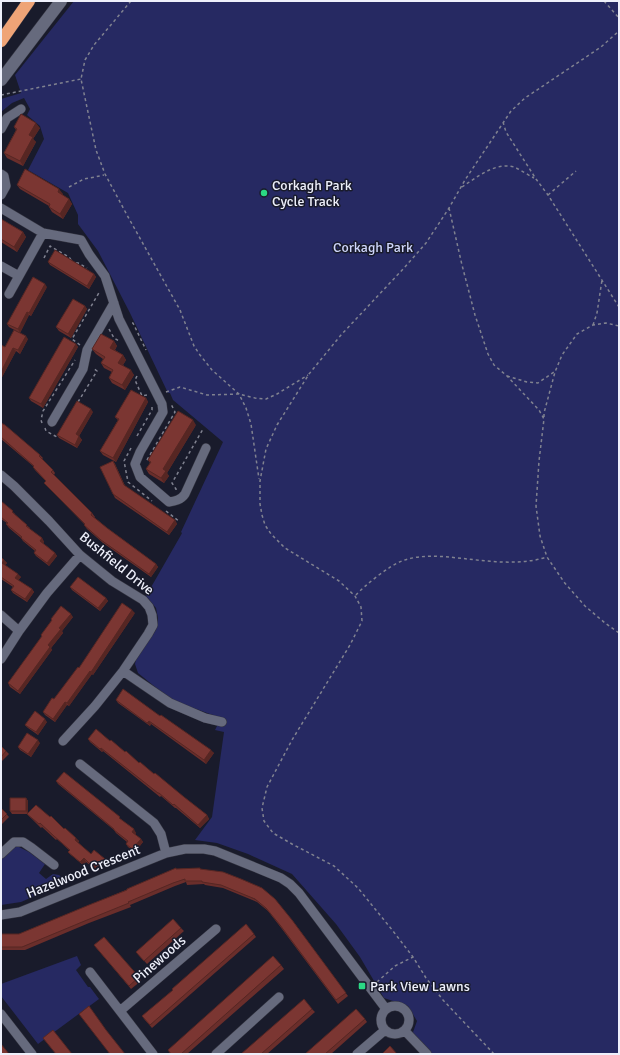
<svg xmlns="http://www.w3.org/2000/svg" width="620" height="1055" font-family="Signika,sans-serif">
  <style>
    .green { fill: #262962 }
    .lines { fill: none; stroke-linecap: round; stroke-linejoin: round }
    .street-casing { stroke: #343541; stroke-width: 10 }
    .secondary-casing { stroke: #343541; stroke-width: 13 }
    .highway-casing { stroke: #343541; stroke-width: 13 }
    .path { stroke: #808290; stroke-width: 1.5; stroke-dasharray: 3 3; stroke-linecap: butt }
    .street { stroke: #666a7d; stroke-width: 9 }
    .secondary { stroke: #666a7d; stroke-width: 12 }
    .highway { stroke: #efa477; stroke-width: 12 }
    .wall { fill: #6a2e2b }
    .shaded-wall { fill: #562623 }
    .building { fill: #7b3632; stroke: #562623 }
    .poi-dot { fill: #2bd884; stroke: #191b2b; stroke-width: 1.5 }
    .labels { text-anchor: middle; stroke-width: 3; stroke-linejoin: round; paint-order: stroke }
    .poi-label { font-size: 14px; fill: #eef0fb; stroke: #191b2b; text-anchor: start }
    .park-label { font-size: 14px; fill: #cfd6fb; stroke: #191b2b }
    .street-label { font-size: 14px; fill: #eef0fb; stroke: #191b2b }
  </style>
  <rect width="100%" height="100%" fill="#191b2b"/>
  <!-- green -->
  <path class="green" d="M74,1H619V1054H432L412,1035L417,1021L408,1006L384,998L360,957L336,924L292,874L248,854L217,843L195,840L212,817L224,732L215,730L221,718L171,700L138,673L135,664L136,659L156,630L158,618L156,608L146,596L181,535L182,533L181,532L223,442L173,400L170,393H168L130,313L98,251L78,224V215L68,193L28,170L44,139L40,126L27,115L30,109L24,98L12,103L1,112V99L21,93L15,75Z
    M15,845L29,852L45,864L39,873L46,879L53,874L59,875L67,882L21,902L1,905V858Z
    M77,956L81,965L76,970L88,987H90L99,999L38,1044L1,996V984Z"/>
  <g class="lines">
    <defs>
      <path id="street" d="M1,129L7,118L21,109
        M1,174L4,176L6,186L1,195
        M1,208L43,233L81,240L89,254L105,276L119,319L162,404L163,412L140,452L135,464L140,477L169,502C175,501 181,500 185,494L206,448
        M1,266L19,276
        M9,294L43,233
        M52,422L83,369L87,350L114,303
        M1,475L14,486L49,521L80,555L112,581L143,600L149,607L152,615L153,625L148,634L123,671L95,706L63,741
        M1,615L19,631
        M1,659L19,631L47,593L80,555
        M123,671L170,703L205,718L222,722
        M80,764L154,823L161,834L166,853
        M1,854L14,842H23L32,848L54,865
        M1,915L20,912L166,853L185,849H204L215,851L247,864L281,878L290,884L299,893L386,1009
        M90,972L153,1054
        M381 1020a14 14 0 1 1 28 0a14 14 0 1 1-28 0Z
        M120,1011L216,929
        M1,1014L32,1054
        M405,1031L427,1054
        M216,1054L279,997
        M357,1054L385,1030"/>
      <path id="secondary" d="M1,80L61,1"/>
      <path id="highway" d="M1,41L29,1"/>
    </defs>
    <!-- street casing -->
    <use href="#street" class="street-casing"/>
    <!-- secondary casing -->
    <use href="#secondary" class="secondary-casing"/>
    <!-- highway casing -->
    <use href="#highway" class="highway-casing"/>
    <!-- path -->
    <path class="path" d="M131,1L94,45L85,60L81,79L96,150L105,174L127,215L180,310L194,346L200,355L212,370L239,394L246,408L251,424L259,479
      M604,1L619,18
      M1,95L81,79
      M503,122L506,132L536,179L548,195L619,307
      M69,187L84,179L95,177L104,175
      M462,187C477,177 495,162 514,167C521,170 528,175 534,178
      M548,195L576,171
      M449,208L462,265L475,315L488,354L494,365L507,376L539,410L544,419L539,461L536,506L540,536L547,557L564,582L585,606L605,623L619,633
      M44,258L50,246L69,257L71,260
      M76,263H78L87,268
      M132,323H133L146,350
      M593,325L597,313L602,280
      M109,329L114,338L119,341
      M80,345L72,339L100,291
      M137,376L135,380L142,396L147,395
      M507,376L527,382L538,383L554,372
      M166,392L180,387L207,395L239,394L255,398L266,399L277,394L308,375
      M78,402L97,371L93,368
      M544,417V413L555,372L562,355L577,334L593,325L606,323L619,326
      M42,423L41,420L43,411L75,360
      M45,428L46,431L57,437L58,436
      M137,436L152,410V406
      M131,448L124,461L128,482L152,501
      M147,460L175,412L171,404
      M176,490V489L172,483L203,429
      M166,511L180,522
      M356,595C364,586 390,565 402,561C423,553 447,557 468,559C494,562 522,565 547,557
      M377,982L395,966L413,957
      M494,1054L443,1000L426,978L413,957L393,931L358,888L334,866L292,844L273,833L264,821L262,808L267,787L292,740L350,645L362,621L361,607L355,596L339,581L285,548L271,534L265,525L262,515L260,504V481L266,449L277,425L309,374L341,335L404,268L426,243L449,208L465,180L511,111L525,98L601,47L619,31"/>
    <!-- street -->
    <use href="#street" class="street"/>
    <!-- secondary -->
    <use href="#secondary" class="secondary"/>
    <!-- highway -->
    <use href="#highway" class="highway"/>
  </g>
  <!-- wall -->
  <path class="wall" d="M14,127L40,128L33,139L36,142L23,166L7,158L4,153L16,130Z
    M17,185L63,194L62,195L69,199L72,204L63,219L52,212L49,207V206L20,189Z
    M1,219L23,232L26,237L17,252L1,242Z
    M48,262L94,274L96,277L89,289L50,265Z
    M47,287L31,316L29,315L20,333L9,327L7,324Z
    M85,306L87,309L71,338L59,331L56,327Z
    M28,339L20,354L16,351L1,379V345L5,347Z
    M114,341L117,346L115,350L123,355L126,360L123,365L134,375L125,390L112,383L109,378L112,372L104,368L101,363L103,359L96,354L92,349Z
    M76,344L78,347L43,408L31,401L29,398Z
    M146,398L148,402L116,462L103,455L100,451L118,420L115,417Z
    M93,412L79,436L82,440L77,448L59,438L57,435Z
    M1,423L40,455L43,458L42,459L53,470L55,473L54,475L92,513L95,517H94L107,528L156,564L158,567L151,577L103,543L87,529L84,525H85L47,486L44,483L46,481L35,470L33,467V466L1,439Z
    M196,425L167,473L169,476L164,483L149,474L146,469L150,463L148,460Z
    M113,461L115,464L125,486L175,520L177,524L169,535L115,498L113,494Z
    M1,499L2,501H1L15,514L14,515L30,528L29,529L42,538L44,542L43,543L55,553L57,556L49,566L36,556L34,553L35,551L23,541L21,538L9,528L6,524L7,523L1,519Z
    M1,557L7,563L5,565L21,577L18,580L32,589L34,592L27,602L13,593L11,590L13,587L1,579Z
    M70,587L106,598L108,601L100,611L72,590Z
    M135,613L93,675L92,674L69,706L67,705L55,722L45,715L43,712L54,699L79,668Z
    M73,617L62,631L63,633L51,648L52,650L20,694L10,687L8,683L42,637L41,635L52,621L51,619Z
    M116,700L160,716L214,753L206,764L151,724L150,726L118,703Z
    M47,722L38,735L28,728L25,725Z
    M88,739L110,741L154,774L207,815L209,819L200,828L176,808H175L161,796L160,797L103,751L102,752L90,742Z
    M40,743L31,757L20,750L18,747Z
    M1,746L9,754L1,762Z
    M56,781L122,820L136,833L135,834L141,839L143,842L135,852L128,847L126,844L127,842L116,833L114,830L58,784Z
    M26,798L28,801V813L50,817L79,841L78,843L91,854L105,859L107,863L96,867L95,869L86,862L83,865L71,855L68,852L70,851L57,839L56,840L42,827L41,828L27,814H12L10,811Z
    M1,808L9,817L1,825Z
    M200,868V869L292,920L348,996L338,1004L282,929L268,911L257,902L223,888L205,885L204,884L187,885L186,882L175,886L130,905L131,907L89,923L25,950H1V934H19L177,869Z
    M181,928L184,931L147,964L136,952Z
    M254,934L256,937L152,1028L145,1020L142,1016Z
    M94,945L139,977L141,981L131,989Z
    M281,965L284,969L187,1054H171L170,1053L168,1050Z
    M312,1009L315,1012L267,1054H241Z
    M365,1019L367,1022L331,1054H305Z"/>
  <!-- shaded-wall -->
  <path class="shaded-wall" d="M36,123L40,128L33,139L36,142L23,166L20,161L29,135Z
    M59,189L63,194L61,197L58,192Z
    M69,199L72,204L63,219L60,214Z
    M23,232L26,237L17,252L14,247Z
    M94,274L96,277L89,289L87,286Z
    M45,284L47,287L31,316L29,313Z
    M85,306L87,309L71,338L68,334Z
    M27,312L29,315L20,333L18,329Z
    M26,336L28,339L20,354L18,350Z
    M114,341L117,346L113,352L110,348Z
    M76,344L78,347L43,408L41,404Z
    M13,348L16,351L1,379V372Z
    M123,355L126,360L121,368L118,363Z
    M131,370L134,375L125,390L122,385Z
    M146,398L148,402L116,462L113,458Z
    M91,409L93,412L78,438L76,434Z
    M193,420L196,425L167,473L169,476L164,483L161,478L163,469Z
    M79,436L82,440L77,448L75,445Z
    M113,461L115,464L126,488L124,485Z
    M175,520L177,524L169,535L167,532Z
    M42,538L44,542L42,544L40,541Z
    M55,553L57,556L49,566L47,563Z
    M4,560L7,563L4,566L2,563Z
    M156,564L158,567L151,577L149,574Z
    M18,574L21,577L18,581L15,578Z
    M32,589L34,592L27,602L25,599Z
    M106,598L108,601L100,611L98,608Z
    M132,610L135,613L93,675L91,672Z
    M71,614L73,617L62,631L63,633L51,648L52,650L20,694L18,691L59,628Z
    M90,671L92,674L69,706L67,703Z
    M65,702L67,705L55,722L53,719Z
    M45,719L47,722L38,735L36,732Z
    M149,721L151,724L150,726L147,723Z
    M38,740L40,743L31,757L28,754Z
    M101,748L103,751L102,752L100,749Z
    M211,750L214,753L206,764L204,760Z
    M26,798L28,801V814L26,811Z
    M207,815L209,819L200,828L198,825Z
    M134,829L136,833L134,835L132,832Z
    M76,838L79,841L77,843L75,840Z
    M141,839L143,842L135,852L132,849Z
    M84,858L86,862L83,865L80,862Z
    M94,864L96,867L95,869L92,866Z"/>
  <!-- building -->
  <path class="building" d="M21,114L36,123L29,135L33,137L20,161L4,153L17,129L14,127Z
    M25,169L59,189L58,192L69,199L60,214L49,207L50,204L17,185Z
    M1,219L23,232L14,247L1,239Z
    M55,250L94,274L87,286L48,262Z
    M33,277L45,284L29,313L27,312L18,329L7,324Z
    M73,299L85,306L68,334L56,327Z
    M14,330L26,336L18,350L13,348L1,372V345L5,347Z
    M101,334L114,341L110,348L123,355L118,363L131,370L122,385L109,378L113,370L101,363L105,357L92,349Z
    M64,337L76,344L41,404L29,398Z
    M131,390L146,398L113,458L100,451L119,419L115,417Z
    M77,401L91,409L76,434L79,436L75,445L57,435Z
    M178,411L193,420L163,469L166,471L161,478L146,469L151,462L148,460Z
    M1,423L5,425L40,455L39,456L53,470L51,472L92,513L91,515L107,528L156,564L149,574L101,540L84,525L85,524L44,483L46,481L33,467L34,466L1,437Z
    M113,461L124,485L175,520L167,532L113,494L100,467Z
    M1,501L13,511L12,512L27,525L26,526L42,538L40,541L55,553L47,563L34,553L36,550L21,538L22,537L6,524L8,523L1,517Z
    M1,557L4,560L2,563L18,574L15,578L32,589L25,599L11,590L14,586L1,577Z
    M78,577L106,598L98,608L70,587Z
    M122,603L132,610L91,672L90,671L67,703L65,702L53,719L43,712L52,698L54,699L78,667L79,668Z
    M61,606L71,614L59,628L61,629L48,645L50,647L18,691L8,683L42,636L41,635L52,620L51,619Z
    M123,689L160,716L161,715L211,750L204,760L149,721L147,723L116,700Z
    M35,711L45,719L36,732L25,725Z
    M96,729L110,741L111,740L125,752L126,751L139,763L140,762L154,774L155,773L184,797L207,815L198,825L174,804L173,805L159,793H158L101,748L100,749L88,739Z
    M27,733L38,740L28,754L18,747Z
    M1,746L6,751L1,757Z
    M64,772L120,817L119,818L134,829L132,832L141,839L132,849L126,844L128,841L114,830V829L56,781Z
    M10,798H26V811H10Z
    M36,805L50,817L51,816L64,829L65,828L76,838L75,840L91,854L94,850L105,859L94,864L92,866L84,858L80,862L68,852L70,850L54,836L40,823L39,824L27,814Z
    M1,808L7,814L1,820Z
    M176,868V869L200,868V869L223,872L241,879L262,888L275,899L292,920L346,993L336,1000L280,925L266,908L255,899L221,885L202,882V881H185V879L173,883L128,902L129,903L87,920L22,947H1V934H19L89,905L127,890V889Z
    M173,919L181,928L144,961L136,952Z
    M246,924L254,934L150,1025L142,1016L173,990L172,989Z
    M104,937L139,977L129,986L94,945Z
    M273,956L281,965L181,1054H171L168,1050Z
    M304,999L312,1009L261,1054H241Z
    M89,1006L106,1030L125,1054H110L79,1014Z
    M356,1009L365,1019L325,1054H305Z
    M53,1030L72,1054H56L43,1038Z
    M1,1044L9,1054H1Z
    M390,1046L397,1054H382Z"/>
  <!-- markers -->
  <g class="poi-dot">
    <circle cx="264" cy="193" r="4"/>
    <rect x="358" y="982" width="8" height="8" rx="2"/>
  </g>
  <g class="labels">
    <!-- poi labels -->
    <g class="poi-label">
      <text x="272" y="190">Corkagh Park<tspan x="272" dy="16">Cycle Track</tspan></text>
      <text x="370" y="991">Park View Lawns</text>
    </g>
    <!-- park labels -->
    <g class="park-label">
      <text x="373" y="252">Corkagh Park</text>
    </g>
    <!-- street labels -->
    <g class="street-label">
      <text transform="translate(117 563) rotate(39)" y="5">Bushfield Drive</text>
      <text transform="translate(83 871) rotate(-22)" y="5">Hazelwood Crescent</text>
      <text transform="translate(159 959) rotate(-41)" y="5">Pinewoods</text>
    </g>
  </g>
  <!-- border -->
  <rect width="620" height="1055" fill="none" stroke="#eef0fb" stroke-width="4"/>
</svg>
